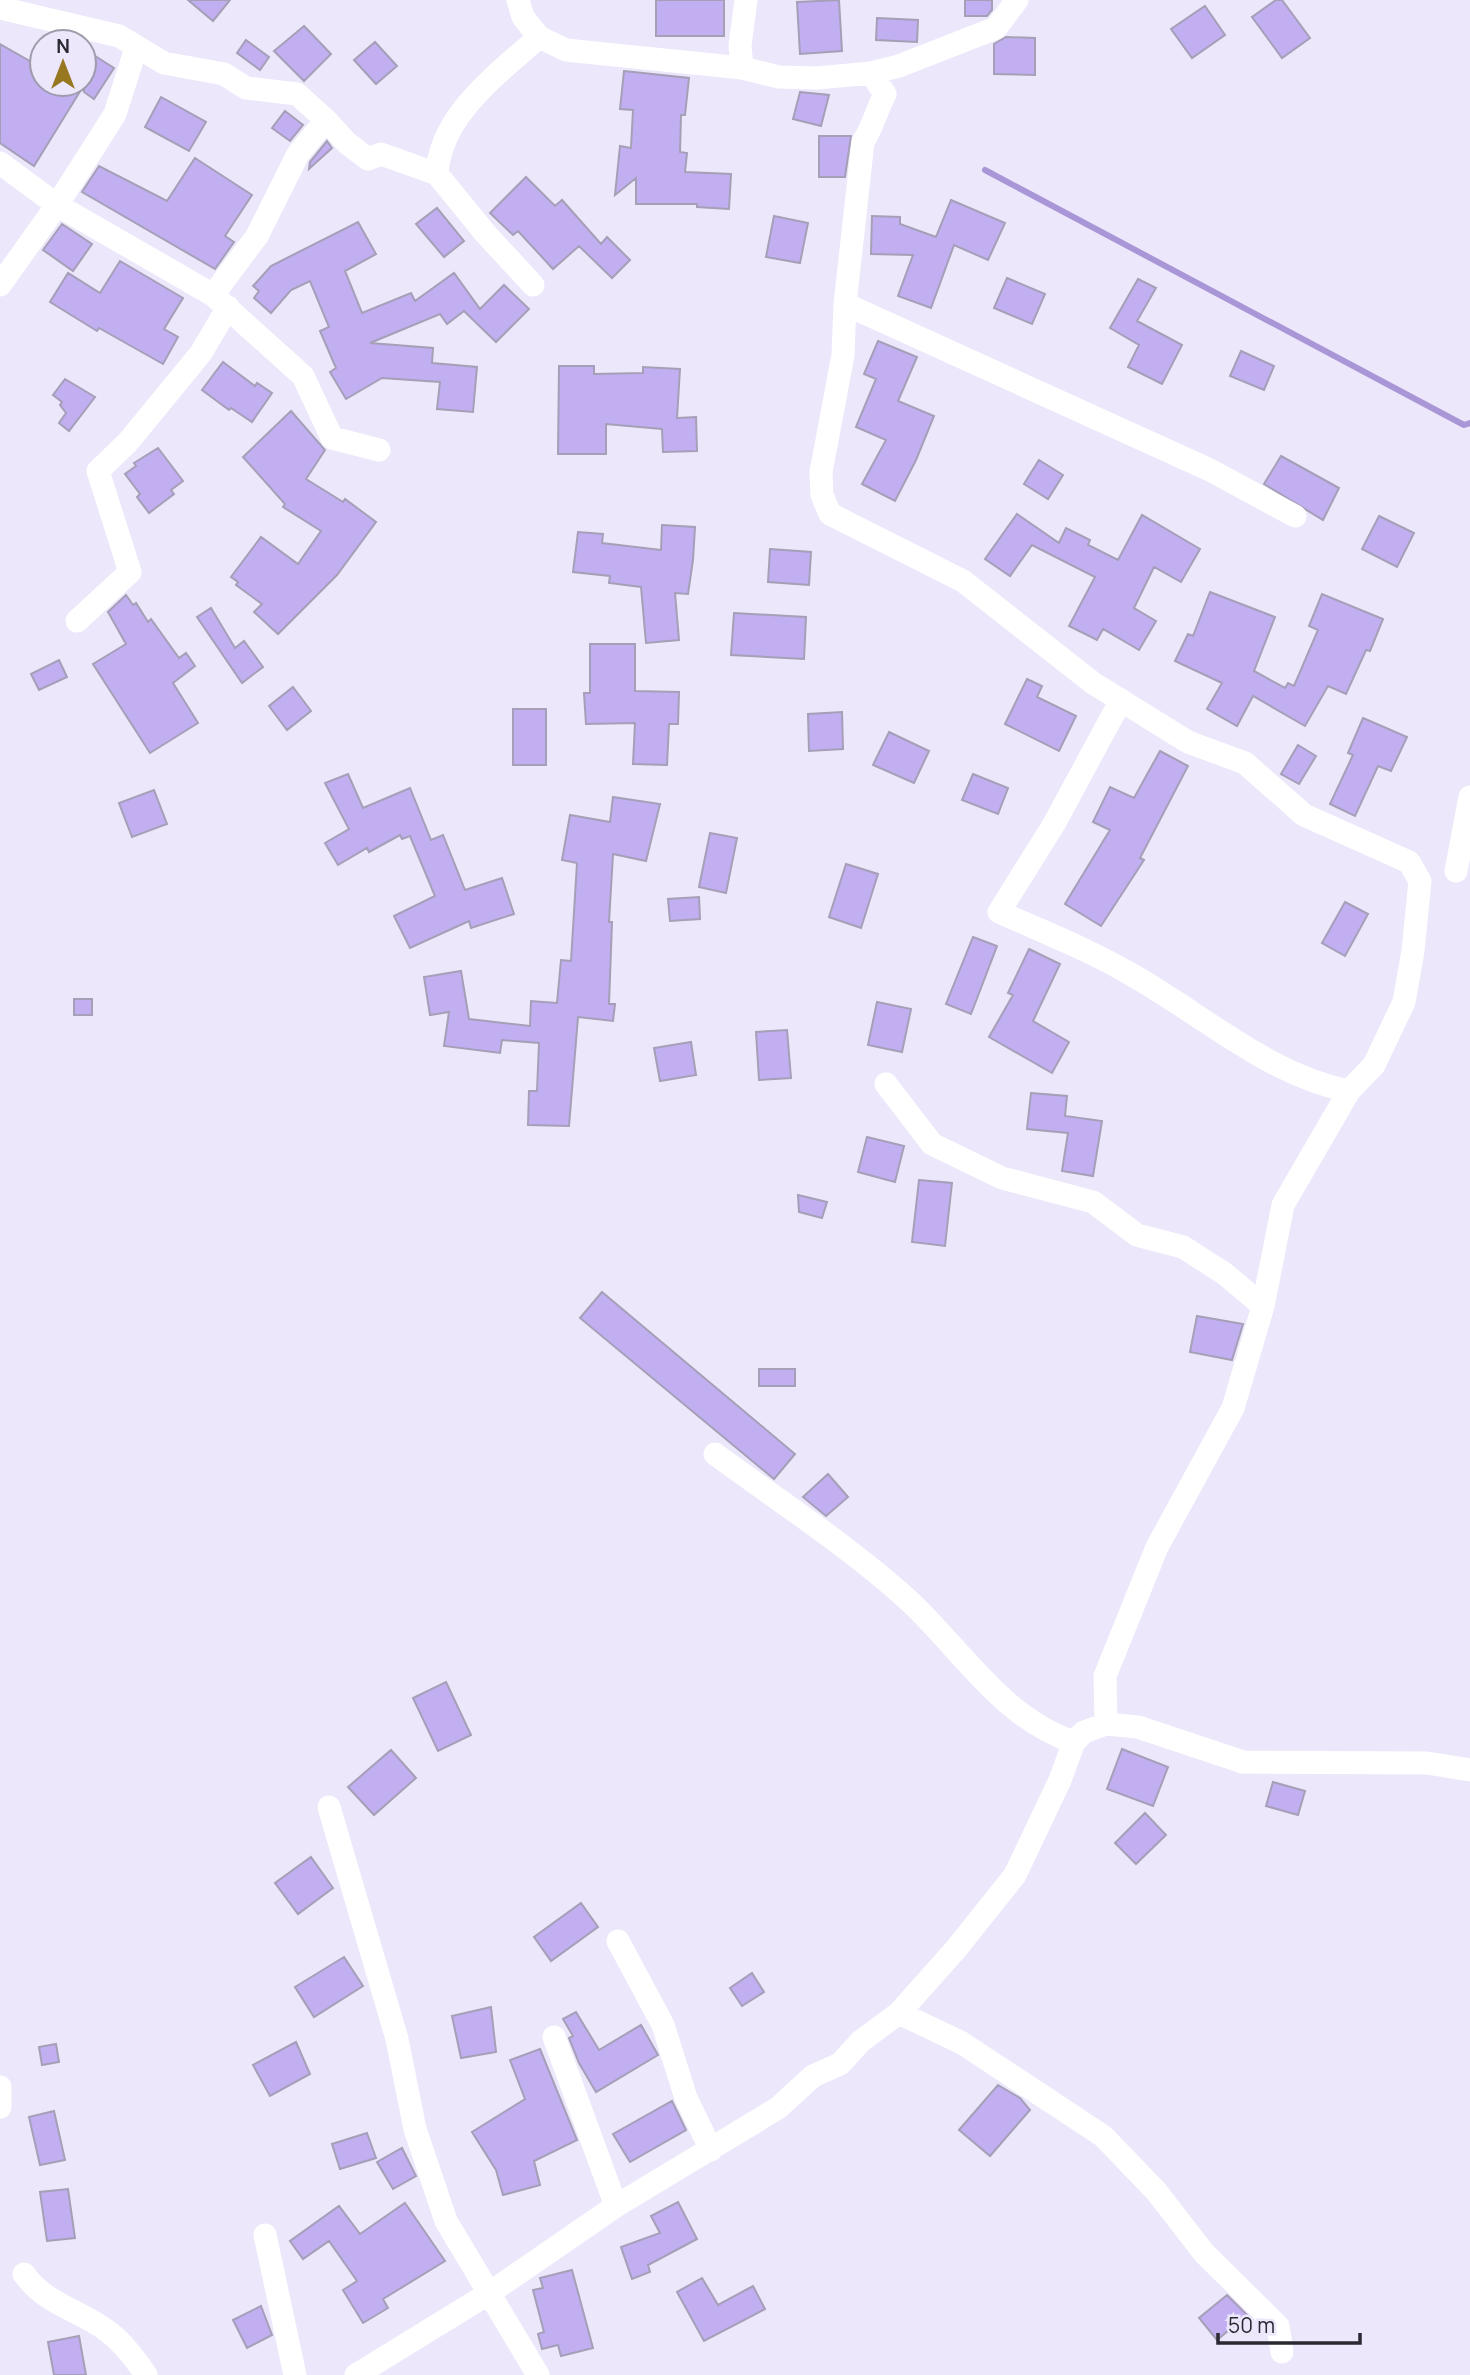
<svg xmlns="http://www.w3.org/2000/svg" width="1470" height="2375" font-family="Manrope,sans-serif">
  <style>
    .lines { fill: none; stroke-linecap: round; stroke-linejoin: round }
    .stream { stroke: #a996d7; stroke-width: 6 }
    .building { fill: #c2aff2; stroke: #a59fb7; stroke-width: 2 }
    .minor { stroke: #fff; stroke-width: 23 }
  </style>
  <rect width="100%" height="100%" fill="#ece7fb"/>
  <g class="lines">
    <!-- stream -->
    <path class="stream" d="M985,170L1464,425L1470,423"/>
  </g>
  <!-- building -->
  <path class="building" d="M188,0H230L213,21Z
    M656,0H724V36H656Z
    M839,0L842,51L800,54L797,2Z
    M965,0H992V10L987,16H965Z
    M1276,0H1282L1310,38L1282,58L1252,17Z
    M1205,6L1225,35L1192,58L1171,29Z
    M877,18L918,20L917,42L876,40Z
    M304,26L331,54L304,81L274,51Z
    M1006,37L1035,38V75L994,74V44Z
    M246,40L269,57L260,70L237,53Z
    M375,42L397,66L376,84L354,60Z
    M0,44L42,68V84H84V49L114,68L94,99L84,92V85L34,166L0,143Z
    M624,71L689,78L685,115H681L680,152L687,153L685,172L731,174L729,209L697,207V204H636V178L615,195L620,146L631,148L633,110L620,109Z
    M800,92L829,95L821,126L793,119Z
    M161,97L206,122L189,151L145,127Z
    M285,111L303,125L290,141L272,128Z
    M819,136H851L845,177H819Z
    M327,141L332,148L309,169L310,162Z
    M195,158L252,195L225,236L234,242L215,269L82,192L99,166L167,201Z
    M526,177L555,206L562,200L601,244L607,237L630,260L612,278L579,246L553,269L518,231L513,235L490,213Z
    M951,200L1005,223L988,260L954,245L931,308L898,296L913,255L871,254L872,216L900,217V224L936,237Z
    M437,208L464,241L444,257L416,224Z
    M774,216L808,223L800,263L766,257Z
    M358,222L376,254L345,271L362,313L411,293L415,301L454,273L480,309L504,285L529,309L496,342L464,311L447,324L440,314L370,343L433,348L432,363L477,367L473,412L437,409L440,382L382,378L346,399L330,372L336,368L320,331L329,327L310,281L291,290L271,313L254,298L259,291L253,286L271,266Z
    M62,224L92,244L73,271L43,250Z
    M120,261L183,298L164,329L178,337L163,364L99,328L97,331L50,302L68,273L100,293Z
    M1007,278L1045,294L1032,324L994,308Z
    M1138,279L1156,288L1137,321L1182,345L1162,384L1128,367L1139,345L1110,328Z
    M878,341L917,357L898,401L934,416L916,460L895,501L862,484L886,440L856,427L876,379L864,374Z
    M1241,351L1274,366L1264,390L1230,376Z
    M223,362L255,386L257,383L272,393L252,422L231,408L229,410L202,390Z
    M559,366H594V374L643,373V367L680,369L677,418L696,417L697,451L663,452L662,429L606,424V454H558Z
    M65,379L95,397L69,431L59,423L66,413L60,405L62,402L53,395Z
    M291,411L325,450L306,479L343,502L345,499L376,522L337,575L278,634L254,612L262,604L236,585L238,582L231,577L261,537L298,564L321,531L283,507L285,504L243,457Z
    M158,448L183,481L171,490L174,494L149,513L137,497L140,494L125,474L136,466L134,463Z
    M1281,456L1339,488L1323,520L1264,484Z
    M1039,460L1063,475L1048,499L1024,484Z
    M1017,514L1059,543L1066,528L1090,540L1088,545L1118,560L1142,515L1200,549L1181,582L1154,567L1134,608L1156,621L1139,650L1103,629L1097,640L1069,626L1095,577L1032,545L1010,576L985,559Z
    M1379,516L1414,533L1397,567L1362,549Z
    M662,525L695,527L693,560L688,594L675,593L679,640L646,643L641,587L609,583L610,576L573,572L578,532L603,534L602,543L661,550Z
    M770,549L811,552L809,585L768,582Z
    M1210,592L1275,617L1254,671L1285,688L1288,683L1294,686L1318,630L1309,626L1322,594L1383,619L1370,651L1366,650L1346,694L1328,686L1305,726L1253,696L1237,726L1207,709L1222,683L1175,661L1188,634L1193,636Z
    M126,595L133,605L136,603L148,622L151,619L179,658L186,653L195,666L173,683L198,723L150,753L93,664L126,644L108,612Z
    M211,608L235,648L244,641L263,667L242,683L197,617Z
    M734,613L806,617L804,659L731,655Z
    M590,644H635V691L679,692L678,724H669L667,765L633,764L635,723L586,724L584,693H590Z
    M59,660L67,677L39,690L31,674Z
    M1027,679L1042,686L1037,697L1076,716L1059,751L1005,724Z
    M293,687L311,711L287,730L269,706Z
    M513,709H546V765H513Z
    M842,712L843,749L809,751L808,714Z
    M1363,718L1407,737L1391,771L1378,766L1355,816L1330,804L1353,755L1348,753Z
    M889,732L929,751L914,783L873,765Z
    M1298,745L1316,756L1299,784L1281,774Z
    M1160,751L1188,766L1140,858L1144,860L1101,926L1065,904L1110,830L1093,822L1110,787L1134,798Z
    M348,774L363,808L410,788L431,840L443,835L465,890L502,878L514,914L471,928L469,921L410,948L394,916L435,896L410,836L402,839L400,835L369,852L367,848L338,865L325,843L349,829L325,783Z
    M973,774L1008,788L998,814L962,800Z
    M154,790L167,824L132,837L119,803Z
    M613,797L660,804L646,861L613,854L609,922H612L609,1004H615L613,1021L578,1017L569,1126L528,1125L529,1091H537L539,1043L502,1040L500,1053L444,1046L449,1012L430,1015L424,977L461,971L469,1019L530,1026L531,1001L557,1003L561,960L571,961L577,863L562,860L570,815L610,822Z
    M710,833L737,838L726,893L699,887Z
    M846,864L878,874L861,928L829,917Z
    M699,897L700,919L670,921L668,899Z
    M1345,902L1368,914L1345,956L1322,943Z
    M973,937L997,946L971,1014L946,1004Z
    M1029,949L1060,964L1033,1021L1069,1042L1052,1073L989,1037L1013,995L1008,993Z
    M74,999H92V1015H74Z
    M877,1002L911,1009L902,1052L868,1045Z
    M787,1030L791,1078L759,1080L756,1032Z
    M691,1042L696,1075L660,1081L654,1048Z
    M1031,1093L1067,1096L1065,1116L1102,1121L1093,1176L1062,1171L1068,1133L1027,1129Z
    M867,1137L904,1146L895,1182L858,1172Z
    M919,1180L952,1183L945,1246L912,1242Z
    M798,1195L827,1202L822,1218L799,1212Z
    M602,1292L795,1454L774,1479L580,1318Z
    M1197,1316L1243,1324L1232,1360L1190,1352Z
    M759,1369H795V1386H759Z
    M828,1474L848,1497L826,1516L803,1497Z
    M446,1682L471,1735L438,1751L413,1698Z
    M1122,1749L1168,1767L1153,1806L1107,1789Z
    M391,1750L416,1778L374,1815L348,1787Z
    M1273,1782L1305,1791L1298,1815L1266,1806Z
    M1145,1813L1166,1835L1136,1864L1115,1843Z
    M311,1857L333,1888L298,1914L275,1883Z
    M581,1903L598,1927L551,1961L534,1937Z
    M344,1957L363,1986L314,2017L295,1987Z
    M752,1973L764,1992L742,2006L730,1988Z
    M491,2007L496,2052L461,2058L452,2016Z
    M576,2012L599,2050L641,2025L658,2055L596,2092L579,2063L569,2038L573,2036L563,2019Z
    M296,2042L310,2074L270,2096L253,2065Z
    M56,2044L59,2062L42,2065L39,2047Z
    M540,2049L577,2140L534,2161L540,2185L503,2195L496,2170L472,2132L525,2099L510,2060Z
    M998,2085L1020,2098L1030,2110L990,2156L959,2130Z
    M672,2101L686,2130L630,2162L613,2134Z
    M54,2111L65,2160L40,2165L29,2117Z
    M367,2133L376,2158L340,2169L332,2144Z
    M402,2148L416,2176L393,2189L377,2162Z
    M68,2189L75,2238L47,2241L40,2192Z
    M678,2202L697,2239L648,2265L650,2272L632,2279L621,2247L660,2233L651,2216Z
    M405,2203L445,2261L383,2299L388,2308L363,2323L343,2290L357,2281L329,2241L303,2259L290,2241L339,2206L360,2234Z
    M572,2270L593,2348L561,2356L558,2345L542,2349L538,2334L544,2332L533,2290L543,2288L540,2278Z
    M702,2278L718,2305L753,2286L765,2309L704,2341L677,2292Z
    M1227,2295L1247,2315L1217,2340L1199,2318Z
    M261,2306L272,2335L247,2348L233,2320Z
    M79,2336L86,2375H54L48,2342Z"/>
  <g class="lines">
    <!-- minor -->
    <path class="minor" d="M518,0L523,17L539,37L566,50L742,68L779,77L817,78L871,73L885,94C876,111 873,127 863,142L845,304L843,355L821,472L822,495L830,514L963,581L1093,683L1188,742L1245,763L1304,815L1409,862L1420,881L1413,951L1404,1002L1374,1065L1349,1091L1283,1205L1263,1306L1233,1408L1157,1547L1105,1676L1106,1724
      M0,8L119,36L164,63L224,74L246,88L297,94L326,120L298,154L257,236L213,295L303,376L332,438L379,450
      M742,68L740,45L746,0
      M871,73L899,66L996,28L1017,0
      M326,120L347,143L368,159L381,154L437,174L485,233L533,285
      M0,163L57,205L213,295
      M437,174C440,115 498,74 539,37
      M0,285L57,205L115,114L136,48
      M845,304L1210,470L1295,516
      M77,621L130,572L98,471L128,442L201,353L228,307
      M1121,700L1054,824L999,912C1044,932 1092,951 1134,976C1204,1016 1269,1075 1349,1091
      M1456,871L1470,797
      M886,1084L932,1144L1002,1178L1093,1202L1137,1235L1183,1247L1225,1274L1263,1306
      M715,1454C779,1501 847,1545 906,1598C960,1647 1001,1718 1074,1742
      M329,1807L397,2039L415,2129L446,2221L538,2375
      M618,1941L663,2025L686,2098L711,2150
      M899,2013L962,2043L1103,2136L1156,2191L1204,2253L1278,2326L1282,2352
      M554,2037L616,2206
      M0,2087V2107
      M265,2235L295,2375
      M24,2274C48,2307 80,2309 110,2333C124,2344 136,2360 146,2375
      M356,2375L488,2294L616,2206L778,2108L813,2076L840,2064L861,2041L899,2013L956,1949L1015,1875L1060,1780L1074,1742L1084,1732L1106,1724L1138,1727L1243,1762L1427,1763L1470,1770"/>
  </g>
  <!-- north arrow -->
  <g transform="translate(63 63)"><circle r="33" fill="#ece7fb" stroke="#9e9baa" stroke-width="2"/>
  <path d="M0-5L12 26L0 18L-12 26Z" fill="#977720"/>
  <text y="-10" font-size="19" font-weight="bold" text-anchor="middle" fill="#2a2831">N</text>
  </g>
  <!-- scale -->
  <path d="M1218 2333v10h142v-10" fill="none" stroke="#2a2831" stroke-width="3.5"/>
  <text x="1228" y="2333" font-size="21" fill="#2a2831" stroke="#ece7fb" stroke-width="5" paint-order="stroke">50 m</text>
</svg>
